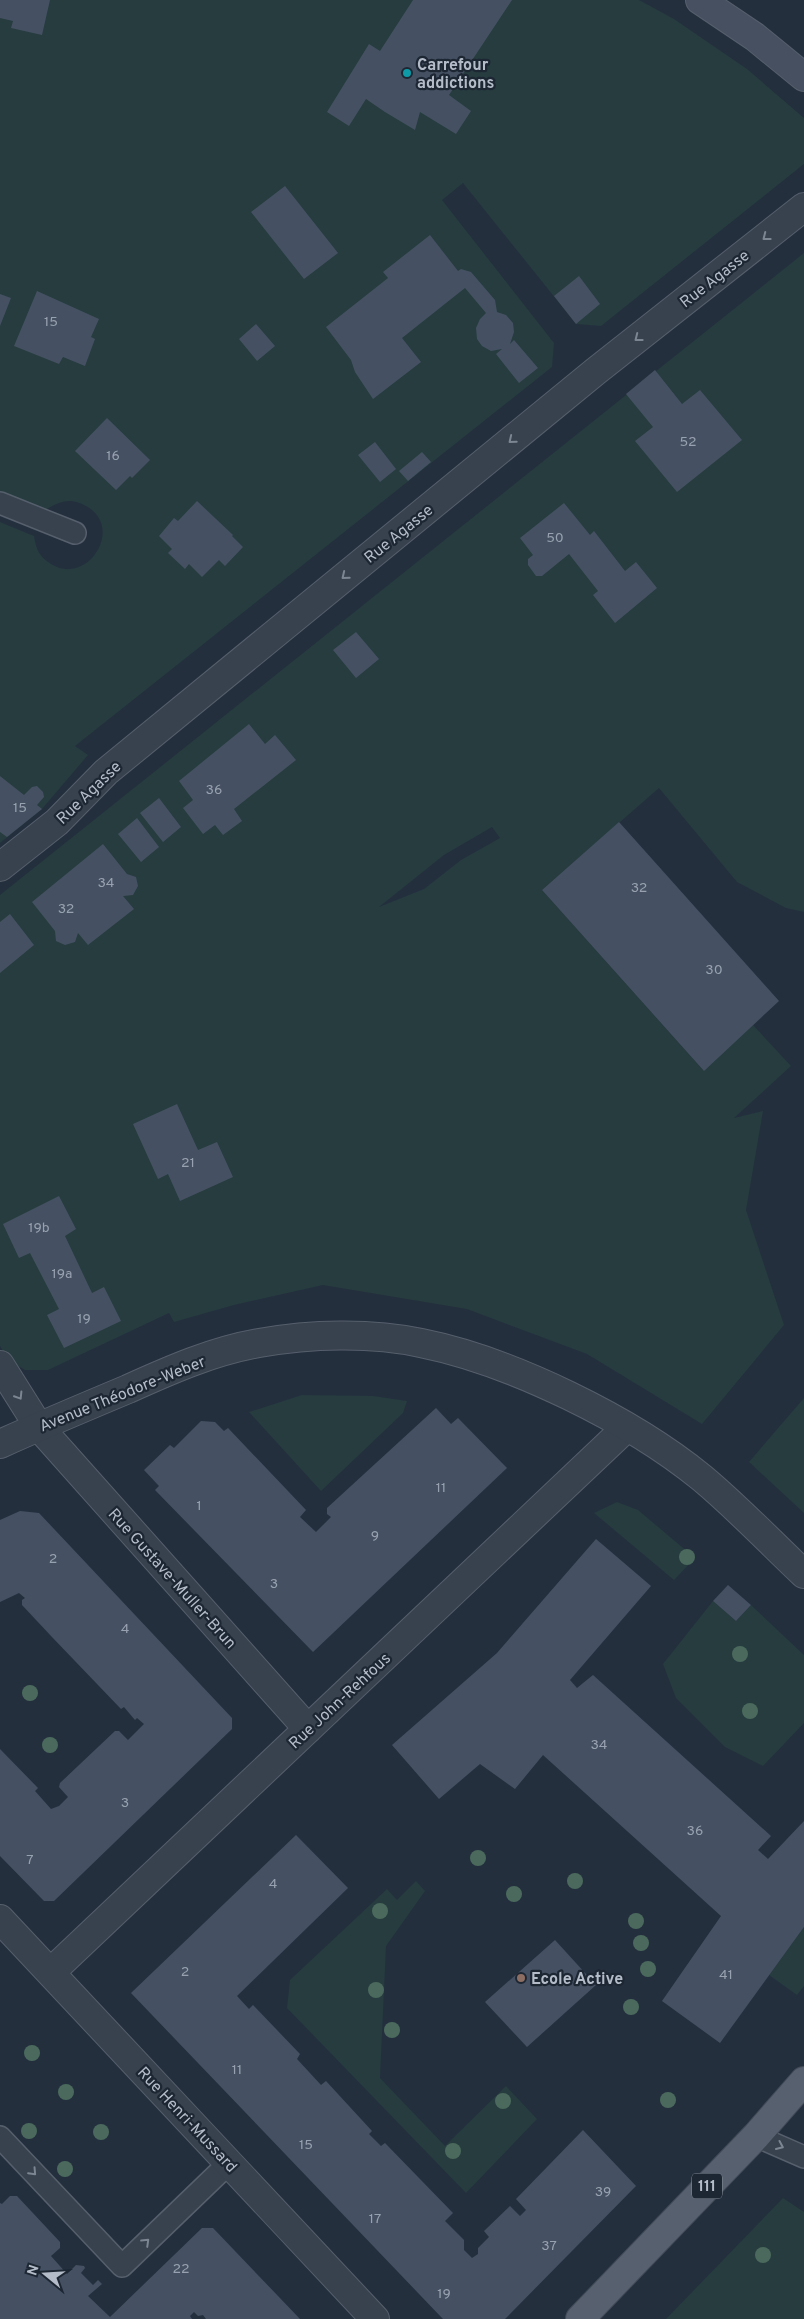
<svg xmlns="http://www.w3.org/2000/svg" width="804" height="2319" font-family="Overpass,sans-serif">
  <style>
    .green { fill: #263c3f; fill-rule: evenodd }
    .building { fill: #455162 }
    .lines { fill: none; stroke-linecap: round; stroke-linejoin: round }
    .service-casing { stroke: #565f6c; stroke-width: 24 }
    .minor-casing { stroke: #565f6c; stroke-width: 30 }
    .tertiary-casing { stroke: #565f6c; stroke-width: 30 }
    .secondary-casing { stroke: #565f6c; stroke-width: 30 }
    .primary-casing { stroke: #414a57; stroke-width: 30 }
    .service { stroke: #38414e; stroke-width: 21 }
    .minor { stroke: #38414e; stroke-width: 28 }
    .tertiary { stroke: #38414e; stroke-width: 28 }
    .secondary { stroke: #465061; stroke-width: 28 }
    .primary { stroke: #56606e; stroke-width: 28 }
    .tree { fill: #4b6a5d }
    .oneway { stroke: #7c8592 }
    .culture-dot { fill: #0f9aa8; stroke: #1d2633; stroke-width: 2 }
    .education-dot { fill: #8d6e63; stroke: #1d2633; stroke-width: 2 }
    .labels { text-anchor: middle; stroke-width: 4.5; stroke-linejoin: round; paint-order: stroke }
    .number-label { font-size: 14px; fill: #98a1af }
    .shield { fill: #1d2633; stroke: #878f9c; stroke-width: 1 }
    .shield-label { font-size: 15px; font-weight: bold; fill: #b4bcc9 }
    .poi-label { font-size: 16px; font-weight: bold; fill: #b4bcc9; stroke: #1d2633; text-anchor: start }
    .street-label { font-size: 16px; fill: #b4bcc9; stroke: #1d2633 }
  </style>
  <rect width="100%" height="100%" fill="#242f3e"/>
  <!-- green -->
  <path class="green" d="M0,0H639L674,19L747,69L804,118V164L601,326L576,324L463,183L442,200L554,343L552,367L75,746L88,755L42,809L0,843V522L34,536C36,550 40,557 51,564C88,587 125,527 86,506C70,497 59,501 44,511L0,492Z
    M804,253V912L786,908L737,882L659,788L542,890L703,1070L753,1025L791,1066L734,1118L763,1111L746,1210L784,1325L702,1424L587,1354L467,1309L323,1285L234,1305L174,1322L169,1313L48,1370H25L8,1360L0,1346V895ZM492,827L500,838L461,860L424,889L379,907L444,855Z
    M302,1395L373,1396L407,1401L403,1413L321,1491L249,1412Z
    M804,1398V1513L749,1462Z
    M617,1502L638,1510L695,1558L674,1580L594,1513Z
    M713,1601L736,1621L751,1605L804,1655V1723L763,1766L725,1747L676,1698L663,1664Z
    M416,1881L425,1891L386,1946L380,2078L445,2146L506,2086L537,2119L466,2193L287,2008L290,1980L387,1889L397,1900Z
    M804,1927V1986L797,1995L769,1975Z
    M783,2198L804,2212V2319H666Z"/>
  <!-- building -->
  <path class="building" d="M0,0H50L42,35L11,28L13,21L0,18Z
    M413,0H512L449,95L471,111L456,134L420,112L415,130L385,112L366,99L349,126L327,112L369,44L380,51Z
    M285,186L338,253L304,279L251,212Z
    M430,235L458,271L461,269L471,272L495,300L497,312L506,315L513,323L514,332L510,344L514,340L538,368L519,383L496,354L502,349L491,351L482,346L477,339L476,328L480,319L486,313L465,288L402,338L421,362L373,399L355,372L351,360L326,327L388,278L383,272Z
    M579,276L600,304L576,324L554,296Z
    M37,291L99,319L91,337L95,339L85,366L63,357L59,364L14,346Z
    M0,294L11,298L0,326Z
    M256,324L275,346L257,361L239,339Z
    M655,370L682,404L700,390L742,440L677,492L635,441L653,427L626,394Z
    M107,418L150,460L132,478L130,476L116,490L75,451Z
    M375,442L396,469L380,482L358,455Z
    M422,452L431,462L408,481L399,471Z
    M197,501L233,535L232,536L243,547L225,566L219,560L202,577L189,564L185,569L168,553L172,549L159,536L174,518L178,521Z
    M564,503L590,535L594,531L625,571L636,562L657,588L615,623L593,595L598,591L569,554L542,576H536L528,565V559L533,555L520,538Z
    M356,632L379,659L356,678L333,650Z
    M249,724L265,744L275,735L296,760L234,809L242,821L223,835L215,825L203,834L183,808L193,800L179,781Z
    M0,776L24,795L32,787L37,786L43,792L44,797L37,805L42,809L7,837L0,832Z
    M159,798L181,827L163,842L140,813Z
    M137,818L159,847L141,862L118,834Z
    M619,822L779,1001L704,1071L542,890Z
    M103,844L127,874L136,877L138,886L133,895L123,896L134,909L88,945L78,933L75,942L65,945L56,941L55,931L32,902Z
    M10,914L34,945L0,973V922Z
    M177,1104L198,1150L217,1142L233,1177L180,1201L168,1174L158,1179L133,1124Z
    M59,1196L76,1229L65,1236L92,1293L104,1287L121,1321L64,1348L47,1315L59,1309L30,1253L19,1258L3,1224Z
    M436,1408L451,1424L458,1418L507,1468L313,1652L155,1490L159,1486L144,1470L170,1445L174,1448L201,1421L215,1422L224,1431L228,1428L306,1510L300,1517L316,1532L331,1517L327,1514V1508Z
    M20,1511L39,1513L232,1718V1729L54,1901H44L0,1856V1749L38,1788L35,1791L51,1809L59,1806L68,1797L59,1787L60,1783L115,1731H119L128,1740L144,1724L137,1718L135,1720L124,1707L121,1709L52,1637L22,1605V1600L25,1598L19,1593L0,1602V1520Z
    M596,1539L651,1586L570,1680L577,1688L593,1675L771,1836L758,1850L768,1859L804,1821V1927L720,2043L662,2001L721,1916L543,1755L515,1789L480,1764L439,1799L392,1745L497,1653Z
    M728,1585L751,1605L736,1621L713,1601Z
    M296,1835L348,1888L237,1996L249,2009L253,2005L300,2054L297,2059L321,2085L326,2081L372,2131L369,2134L381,2146L385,2143L453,2213L445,2221L464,2240V2250L472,2258L478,2254V2248L489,2237L484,2231L510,2206L520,2216L526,2210L516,2199L583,2130L636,2186L505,2319H443L131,1993Z
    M555,1940L596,1985L527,2047L485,2002Z
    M10,2196H17L60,2242V2248L51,2256L67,2274L76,2265L84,2266L85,2268L81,2273L93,2285L98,2280L102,2284L88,2296L110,2317L202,2228H213L300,2319H206L203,2315L198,2316L194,2312L190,2316L192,2319H0V2203L2,2204Z"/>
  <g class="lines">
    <defs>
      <path id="service" d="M0,503L75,533
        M756,2136L804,2157
        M0,2137L122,2266L229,2163"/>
      <path id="minor" d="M0,867L57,822L106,772L596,371L804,207
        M0,1365L39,1427L308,1729
        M0,1919L375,2319
        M51,1972L627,1427"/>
      <path id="tertiary" d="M0,1444C42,1425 85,1407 128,1389C170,1370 213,1351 259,1343C310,1334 370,1332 421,1343C511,1361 631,1420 702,1478C738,1508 770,1542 804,1574"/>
      <path id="secondary" d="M700,0L755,37L804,77"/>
      <path id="primary" d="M580,2319L756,2136L804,2081"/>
    </defs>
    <!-- service casing -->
    <use href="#service" class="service-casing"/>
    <!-- minor casing -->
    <use href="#minor" class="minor-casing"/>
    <!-- tertiary casing -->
    <use href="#tertiary" class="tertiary-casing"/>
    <!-- secondary casing -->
    <use href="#secondary" class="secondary-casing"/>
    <!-- primary casing -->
    <use href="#primary" class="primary-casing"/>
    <!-- service -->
    <use href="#service" class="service"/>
    <!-- minor -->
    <use href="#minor" class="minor"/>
    <!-- tertiary -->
    <use href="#tertiary" class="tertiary"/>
    <!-- secondary -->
    <use href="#secondary" class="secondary"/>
    <!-- primary -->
    <use href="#primary" class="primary"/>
  </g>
  <!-- trees -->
  <g class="tree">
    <circle cx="687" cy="1557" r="8"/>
    <circle cx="740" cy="1654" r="8"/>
    <circle cx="30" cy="1693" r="8"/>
    <circle cx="750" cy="1711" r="8"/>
    <circle cx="50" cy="1745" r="8"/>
    <circle cx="478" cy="1858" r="8"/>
    <circle cx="575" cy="1881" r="8"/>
    <circle cx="514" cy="1894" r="8"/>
    <circle cx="380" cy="1911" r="8"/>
    <circle cx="636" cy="1921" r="8"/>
    <circle cx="641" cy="1943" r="8"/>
    <circle cx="648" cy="1969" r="8"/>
    <circle cx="376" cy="1990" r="8"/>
    <circle cx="631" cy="2007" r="8"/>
    <circle cx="392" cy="2030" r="8"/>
    <circle cx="32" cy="2053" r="8"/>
    <circle cx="66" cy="2092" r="8"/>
    <circle cx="668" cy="2100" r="8"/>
    <circle cx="503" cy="2101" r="8"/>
    <circle cx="29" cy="2131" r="8"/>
    <circle cx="101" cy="2132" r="8"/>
    <circle cx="453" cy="2151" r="8"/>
    <circle cx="65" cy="2169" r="8"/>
    <circle cx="763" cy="2255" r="8"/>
  </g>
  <!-- one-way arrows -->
  <defs><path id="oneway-chevron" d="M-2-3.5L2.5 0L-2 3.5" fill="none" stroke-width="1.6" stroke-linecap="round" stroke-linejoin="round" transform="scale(1.25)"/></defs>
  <g class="oneway">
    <use href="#oneway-chevron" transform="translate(766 237) rotate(142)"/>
    <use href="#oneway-chevron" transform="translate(638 338) rotate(142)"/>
    <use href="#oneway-chevron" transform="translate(512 440) rotate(141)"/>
    <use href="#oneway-chevron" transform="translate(345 576) rotate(141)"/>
    <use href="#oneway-chevron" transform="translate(19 1396) rotate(58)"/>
    <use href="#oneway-chevron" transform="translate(780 2146) rotate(24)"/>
    <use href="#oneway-chevron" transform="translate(33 2172) rotate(47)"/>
    <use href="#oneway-chevron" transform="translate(146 2242) rotate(-44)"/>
  </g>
  <!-- markers -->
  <circle class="culture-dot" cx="407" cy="73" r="5"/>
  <circle class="education-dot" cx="521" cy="1978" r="5"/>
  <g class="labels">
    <!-- number labels -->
    <g class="number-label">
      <text x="51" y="326">15</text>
      <text x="688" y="446">52</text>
      <text x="113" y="460">16</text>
      <text x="555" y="542">50</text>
      <text x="214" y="794">36</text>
      <text x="20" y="812">15</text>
      <text x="106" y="887">34</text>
      <text x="639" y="892">32</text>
      <text x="66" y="913">32</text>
      <text x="714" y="974">30</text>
      <text x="188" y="1167">21</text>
      <text x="39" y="1232">19b</text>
      <text x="62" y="1278">19a</text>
      <text x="84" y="1323">19</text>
      <text x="441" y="1492">11</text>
      <text x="199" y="1510">1</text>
      <text x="375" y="1540">9</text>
      <text x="53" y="1563">2</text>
      <text x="274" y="1588">3</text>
      <text x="125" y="1633">4</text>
      <text x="599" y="1749">34</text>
      <text x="125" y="1807">3</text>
      <text x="695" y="1835">36</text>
      <text x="30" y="1864">7</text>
      <text x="273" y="1888">4</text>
      <text x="185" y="1976">2</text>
      <text x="726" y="1979">41</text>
      <text x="237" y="2074">11</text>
      <text x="306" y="2149">15</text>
      <text x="603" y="2196">39</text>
      <text x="375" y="2223">17</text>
      <text x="549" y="2250">37</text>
      <text x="181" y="2273">22</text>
      <text x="444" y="2298">19</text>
    </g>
    <!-- shield labels -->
    <rect class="shield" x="692" y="2173.5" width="30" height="25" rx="4"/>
    <g class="shield-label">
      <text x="707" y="2191">111</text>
    </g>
    <!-- poi labels -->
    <g class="poi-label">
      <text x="417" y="70">Carrefour<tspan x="417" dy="18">addictions</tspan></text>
      <text x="531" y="1984">Ecole Active</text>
    </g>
    <!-- street labels -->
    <g class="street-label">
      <text transform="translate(714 278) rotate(-38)" y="6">Rue Agasse</text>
      <text transform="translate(398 533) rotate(-39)" y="6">Rue Agasse</text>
      <text transform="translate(88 792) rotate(-44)" y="6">Rue Agasse</text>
      <text transform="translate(122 1393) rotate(-22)" y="6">Avenue Théodore-Weber</text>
      <text transform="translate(173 1578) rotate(48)" y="6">Rue Gustave-Muller-Brun</text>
      <text transform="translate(339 1700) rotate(-43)" y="6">Rue John-Rehfous</text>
      <text transform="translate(188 2119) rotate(47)" y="6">Rue Henri-Mussard</text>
    </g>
  </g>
  <!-- north arrow -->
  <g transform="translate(45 2274) rotate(288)" stroke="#1d2633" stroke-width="4" paint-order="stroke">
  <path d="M0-4L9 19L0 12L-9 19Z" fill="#b4bcc9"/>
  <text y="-8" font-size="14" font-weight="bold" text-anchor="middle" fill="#b4bcc9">N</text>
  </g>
</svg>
